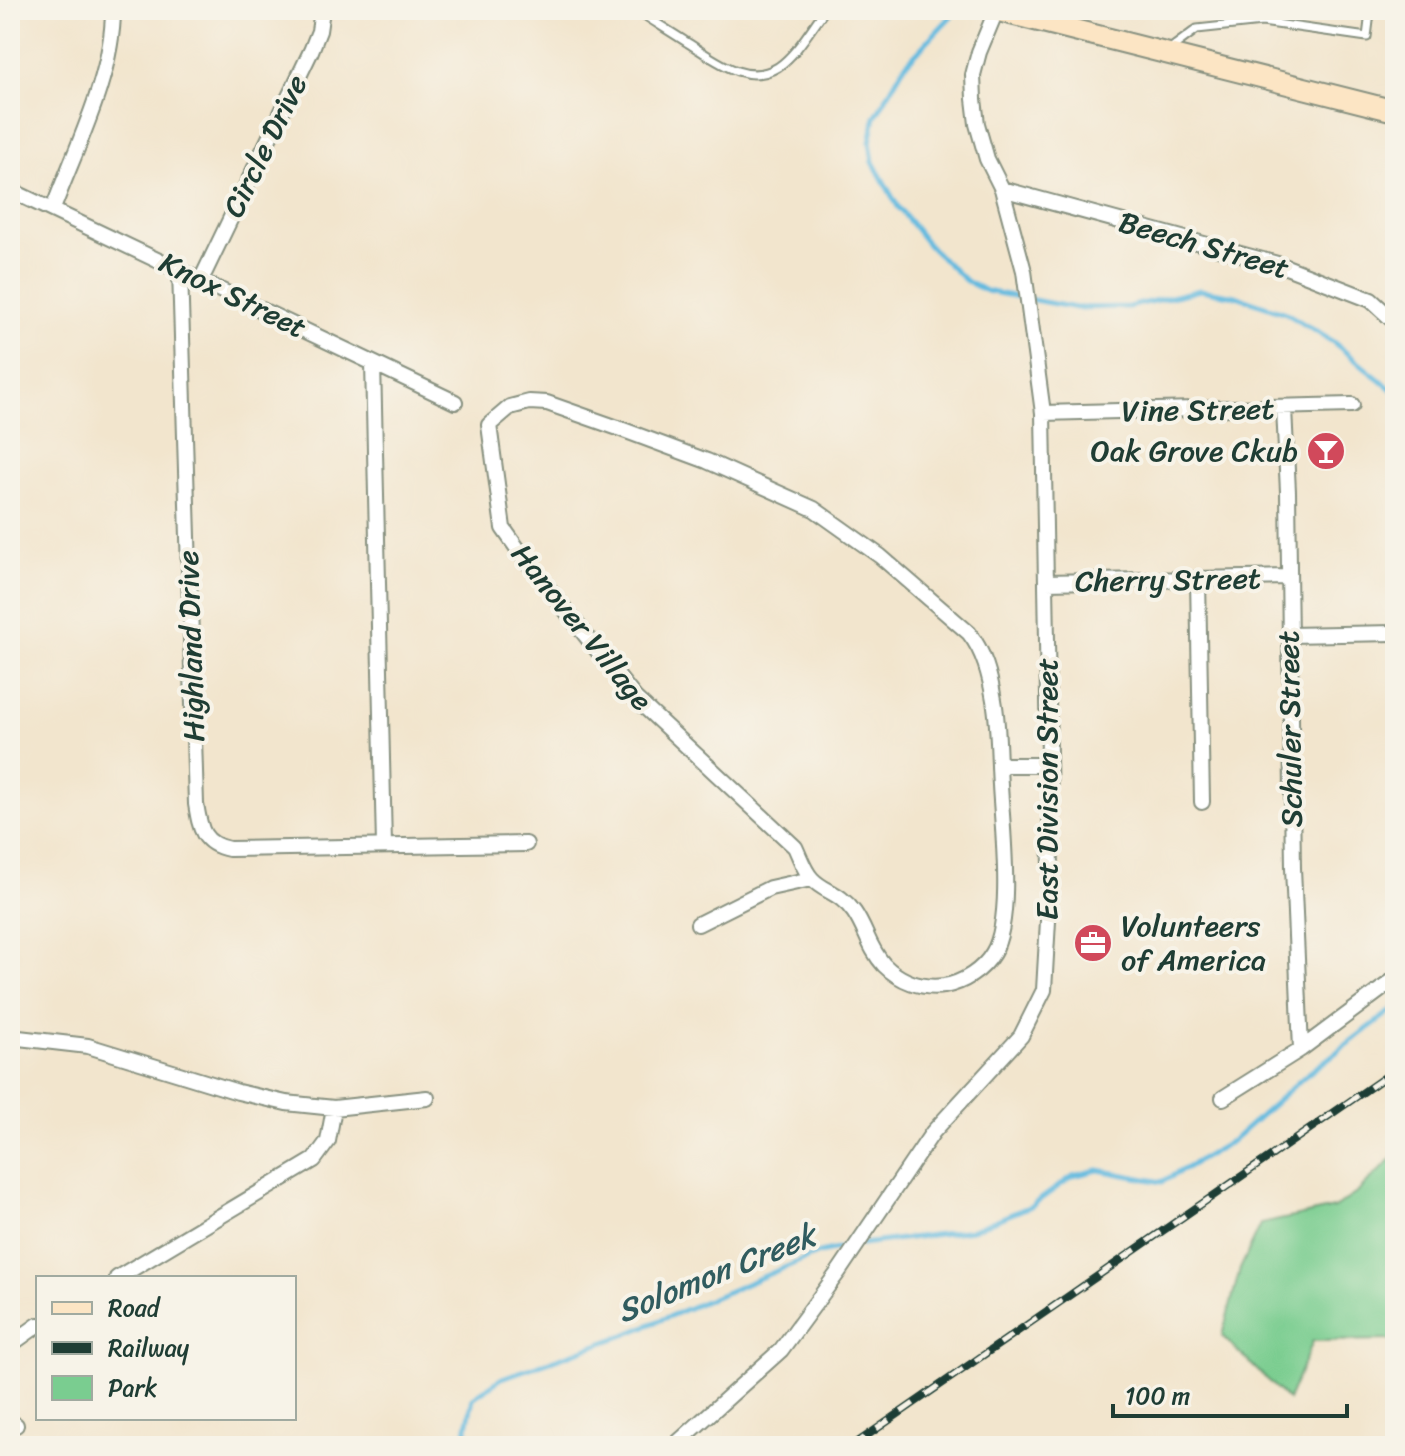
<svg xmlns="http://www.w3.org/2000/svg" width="1405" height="1456" font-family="Sriracha,sans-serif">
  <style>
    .green { fill: #7acd90; stroke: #4c8562; stroke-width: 2 }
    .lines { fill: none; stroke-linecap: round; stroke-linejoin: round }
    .stream { stroke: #62badf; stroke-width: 5 }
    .service-casing { stroke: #889180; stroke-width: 11 }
    .minor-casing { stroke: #889180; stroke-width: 18 }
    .secondary-casing { stroke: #889180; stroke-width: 24 }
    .service { stroke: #fff; stroke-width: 7 }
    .minor { stroke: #fff; stroke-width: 14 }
    .secondary { stroke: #fce5c4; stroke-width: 20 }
    .rail-casing { stroke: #1f3d34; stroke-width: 8 }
    .rail { stroke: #f7f3e8; stroke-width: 5; stroke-dasharray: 15; stroke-linecap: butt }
    .labels { text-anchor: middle; stroke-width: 8; stroke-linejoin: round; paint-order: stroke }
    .street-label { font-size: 30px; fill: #1f3d34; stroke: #f7f3e8 }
    .poi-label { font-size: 30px; fill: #1f3d34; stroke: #f7f3e8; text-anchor: end }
    .water-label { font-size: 32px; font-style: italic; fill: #305c5f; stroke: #f7f3e8 }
  </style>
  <rect width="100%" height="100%" fill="#f7f3e8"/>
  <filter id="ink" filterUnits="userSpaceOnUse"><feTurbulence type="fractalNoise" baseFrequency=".0125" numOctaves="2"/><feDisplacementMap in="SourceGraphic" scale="16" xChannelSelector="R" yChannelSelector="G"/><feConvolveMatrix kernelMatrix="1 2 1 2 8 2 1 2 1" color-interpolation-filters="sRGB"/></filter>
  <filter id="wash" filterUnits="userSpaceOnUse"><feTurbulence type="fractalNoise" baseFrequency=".006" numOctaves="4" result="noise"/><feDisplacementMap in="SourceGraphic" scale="32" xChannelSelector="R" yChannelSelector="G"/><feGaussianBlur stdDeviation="1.8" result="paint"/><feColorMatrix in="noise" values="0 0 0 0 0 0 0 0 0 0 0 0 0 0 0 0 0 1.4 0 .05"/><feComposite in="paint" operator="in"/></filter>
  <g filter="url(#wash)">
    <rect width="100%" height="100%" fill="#f2e5cd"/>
    <!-- green -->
    <path class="green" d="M1395,1155V1340L1313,1341L1288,1400L1222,1336L1240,1269L1261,1224L1334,1208L1358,1192Z"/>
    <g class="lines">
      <!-- stream -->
      <path class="stream" d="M957,10L905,65L875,117L870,142L873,162L898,207L929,246L966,281L986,291L1076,308L1128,307L1200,290L1236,296L1286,313L1333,342L1395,392
        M862,1244L972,1230L1031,1206L1073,1176L1098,1170L1162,1182L1232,1141L1305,1076L1395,1008
        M463,1446L473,1398L502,1378L625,1335L819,1253L852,1246"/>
    </g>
  </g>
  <g filter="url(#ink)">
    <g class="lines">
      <defs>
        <path id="service" d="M636,10C653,21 671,32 688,43C714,59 746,87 778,67C797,54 811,28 825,10
          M1170,49L1197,29L1262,22L1367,37L1370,13L1365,10"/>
        <path id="minor" d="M1002,189L1281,265L1371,300L1395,322
          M10,190L455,402
          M53,209C76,147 113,76 113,10
          M180,270L196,804C200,828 202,844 229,849L526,844
          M201,280L311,51L319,31L322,10
          M373,363L384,846
          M529,402L547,403L618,428L707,461L814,509L880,556L969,633C984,652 990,676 994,700C999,728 998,757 1000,785C1002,826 1014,918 993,953C983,970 963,983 944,986C921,989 900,981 884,965C869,949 866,929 854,912C840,892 824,892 812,879C804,871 800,857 795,847L635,698L522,555L503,528L489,425L510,407Z
          M1284,408L1288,492L1293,868L1301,1049
          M1043,413L1352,405
          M1198,579L1202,802
          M1046,582L1289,577
          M1288,635L1395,633
          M999,765H1049
          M698,924L770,888L811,879
          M10,1037L88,1046L238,1092L286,1103L334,1108L427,1098
          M1223,1098L1301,1049L1395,979
          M117,1278L314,1160L328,1141L334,1108
          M10,1345L38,1325
          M10,1424L16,1425
          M674,1446L781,1350L839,1271L933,1132L1021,1036L1044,990L1051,869L1043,413L1024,271L1002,189L987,159L977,124L974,99L973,75L979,52L996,11"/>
        <path id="secondary" d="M995,10L1395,111"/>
      </defs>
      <!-- service casing -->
      <use href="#service" class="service-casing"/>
      <!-- minor casing -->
      <use href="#minor" class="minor-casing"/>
      <!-- secondary casing -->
      <use href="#secondary" class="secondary-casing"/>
      <!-- service -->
      <use href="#service" class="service"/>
      <!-- minor -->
      <use href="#minor" class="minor"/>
      <!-- secondary -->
      <use href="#secondary" class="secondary"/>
      <defs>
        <path id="rail" d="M852,1446L1395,1070"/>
      </defs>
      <!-- rail casing -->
      <use href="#rail" class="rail-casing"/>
      <!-- rail -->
      <use href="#rail" class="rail"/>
    </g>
  </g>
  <!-- icons -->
  <defs>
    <symbol id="bar-disc" viewBox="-11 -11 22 22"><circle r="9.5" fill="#d1495b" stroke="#f7f3e8"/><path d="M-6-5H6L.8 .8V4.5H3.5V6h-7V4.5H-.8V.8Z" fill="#fff"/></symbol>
    <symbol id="office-disc" viewBox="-11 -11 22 22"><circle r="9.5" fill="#d1495b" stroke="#f7f3e8"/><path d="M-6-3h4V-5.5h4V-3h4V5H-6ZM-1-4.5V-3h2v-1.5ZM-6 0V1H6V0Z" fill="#fff"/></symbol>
  </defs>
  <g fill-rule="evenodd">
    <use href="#bar-disc" x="1304" y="429" width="44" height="44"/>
    <use href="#office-disc" x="1071" y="921" width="44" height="44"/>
  </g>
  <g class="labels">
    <!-- street labels -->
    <g class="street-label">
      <text transform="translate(265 146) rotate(-64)" y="10">Circle Drive</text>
      <text transform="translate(1204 245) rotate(16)" y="10">Beech Street</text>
      <text transform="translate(233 295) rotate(26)" y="10">Knox Street</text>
      <text transform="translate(1198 410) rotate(-1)" y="10">Vine Street</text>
      <text transform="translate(1168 580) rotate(-1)" y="10">Cherry Street</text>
      <text transform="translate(582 627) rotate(51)" y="10">Hanover Village</text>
      <text transform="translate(191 646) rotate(-92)" y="10">Highland Drive</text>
      <text transform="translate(1290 729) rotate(-91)" y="10">Schuler Street</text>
      <text transform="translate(1047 789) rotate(-90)" y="10">East Division Street</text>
    </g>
    <!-- poi labels -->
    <g class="poi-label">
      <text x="1298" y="461">Oak Grove Ckub</text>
      <text x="1121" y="936" text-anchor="start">Volunteers<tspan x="1121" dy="34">of America</tspan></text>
    </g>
    <!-- water labels -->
    <g class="water-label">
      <text transform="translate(716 1273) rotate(-22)" y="11">Solomon Creek</text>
    </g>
  </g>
  <!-- margin -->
  <rect width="1405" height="1456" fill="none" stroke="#f7f3e8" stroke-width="40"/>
  <!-- legend -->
  <rect x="36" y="1276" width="260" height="144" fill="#f7f3e8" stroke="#a1aaa0" stroke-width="2"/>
  <rect x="52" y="1302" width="40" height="12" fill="#fce5c4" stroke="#a1aaa0" stroke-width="2"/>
  <text x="108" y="1316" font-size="24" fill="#1f3d34">Road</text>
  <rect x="52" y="1342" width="40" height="12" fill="#1f3d34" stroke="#a1aaa0" stroke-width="2"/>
  <text x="108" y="1356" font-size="24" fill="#1f3d34">Railway</text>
  <rect x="52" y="1376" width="40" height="24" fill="#7acd90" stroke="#a1aaa0" stroke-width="2"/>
  <text x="108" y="1396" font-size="24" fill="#1f3d34">Park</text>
  <!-- scale -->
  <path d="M1113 1404v12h234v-12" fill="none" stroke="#1f3d34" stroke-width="4"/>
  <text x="1125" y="1404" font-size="24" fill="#1f3d34" stroke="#f7f3e8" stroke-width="6" paint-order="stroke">100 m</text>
</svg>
